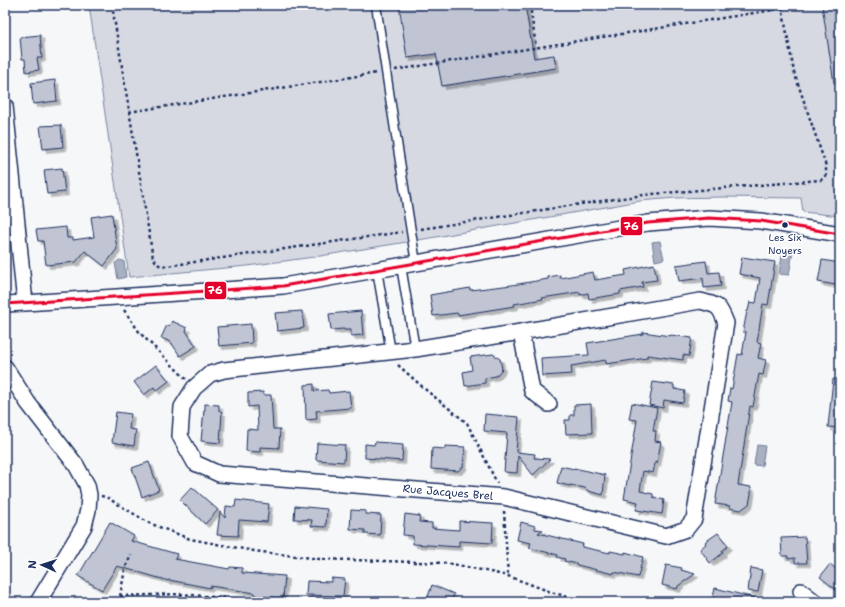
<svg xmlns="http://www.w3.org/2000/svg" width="845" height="607" font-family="'Shantell Sans',sans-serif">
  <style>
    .green { fill: #d6d9e2; stroke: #7884a0 }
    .water { fill: #a9b0c1; stroke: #707c99 }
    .building { fill: #c0c4d3; stroke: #1b2f5e; filter: url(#shadow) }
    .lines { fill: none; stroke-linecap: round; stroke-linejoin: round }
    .lane-casing { stroke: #1b2f5e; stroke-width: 11 }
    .street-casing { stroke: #1b2f5e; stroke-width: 18 }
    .path { stroke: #1b2f5e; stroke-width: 2.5; stroke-dasharray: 3 3; stroke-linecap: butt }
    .lane { stroke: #fff; stroke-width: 8 }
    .street { stroke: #fff; stroke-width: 15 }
    .bus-1-casing { stroke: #fff; stroke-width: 6 }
    .bus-1 { stroke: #e4002b; stroke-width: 3 }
    .bus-dot { fill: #1b2f5e; stroke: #fff; stroke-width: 1.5 }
    .labels { text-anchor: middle; stroke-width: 3.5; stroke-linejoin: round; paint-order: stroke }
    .bus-label { font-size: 10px; fill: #1b2f5e; stroke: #fff }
    .street-label { font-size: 11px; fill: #1b2f5e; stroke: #fff }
    .line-badge { stroke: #fff; stroke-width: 1.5 }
    .badge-label { font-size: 11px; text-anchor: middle; font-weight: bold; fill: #fff }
  </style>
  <defs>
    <filter id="shadow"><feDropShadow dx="3.5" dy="3.5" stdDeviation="0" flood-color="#0004"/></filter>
  </defs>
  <rect width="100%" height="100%" fill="#f6f7f9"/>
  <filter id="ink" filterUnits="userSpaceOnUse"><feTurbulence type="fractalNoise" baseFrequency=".025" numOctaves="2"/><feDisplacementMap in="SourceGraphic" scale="8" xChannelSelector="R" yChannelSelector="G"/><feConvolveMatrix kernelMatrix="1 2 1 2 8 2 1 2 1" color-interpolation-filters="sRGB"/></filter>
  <g filter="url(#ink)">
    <!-- green -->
    <path class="green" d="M89,5H840V216L803,212L801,198L721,197L675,198L640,201L413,241L314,257L247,266L129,277Z"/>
    <!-- water -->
    <path class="water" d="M660,241L664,259L655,261L652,242Z
      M783,250L793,251L789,275L779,274Z
      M119,260L124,261L126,277L118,279L115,263L117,262Z
      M757,445L765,446L762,466L754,465Z"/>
    <!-- building -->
    <path class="building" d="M399,5H525L534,58L554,55L556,68L442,86L436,54L407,58Z
      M822,5H840V83H834Z
      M40,35L42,58H37L39,70L26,72L25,59H22L20,37Z
      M55,80L57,101L33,104L31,83Z
      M61,125L63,147L43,149L40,126Z
      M62,168L65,192L47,194L44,170Z
      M112,214L117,249L104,266L85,251L76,262L46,265L43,241H38L36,230L66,227L67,238H73V240L94,237L91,217Z
      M742,257L775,262L768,305L763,304L757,342L761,343L758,358L766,360L763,375L759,374L753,407L750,406L738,485L751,487V494L749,504L741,510L729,508L730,506L715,504L732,402L728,401L730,388L732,389L738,354L742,355L746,332H743L747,311H748L750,302L756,303L760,278L739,274Z
      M822,260L840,263L836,285L818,282Z
      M706,261L708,273L719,272L721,286L704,288L703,278L679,281L676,265Z
      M654,264L657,280L642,282L643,287L620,291V294L589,299L588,293L580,295V292L542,298L543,299L514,304L515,306L458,315L457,313L433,316L430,295L470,288V290L512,285L548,279V277L560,275V278L593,272L595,280L626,275L625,270Z
      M302,311L304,328L277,331L275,313Z
      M361,311L363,335L351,336V330H344V329L331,330L329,314Z
      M172,321L187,328L186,331L196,346L180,356L171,342L161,338L167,325L169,326Z
      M251,324L252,343L219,346L217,327Z
      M643,332L670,336L671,335L692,338L689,356L683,355V360L647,355V358L606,364V360L571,366L572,374L542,376L541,358L589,355L587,343L643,334Z
      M493,354L500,359L502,369L496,376L485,378V383L465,386L463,372L472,370L470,357Z
      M156,365L169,381L156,391L154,387L144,395L134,382Z
      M833,379L840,380V428L828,427Z
      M653,382L674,385V389L685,391L683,403L664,400L663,408L649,405Z
      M314,384V391L328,390L329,393L349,391L351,408L316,411L317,419L306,420L305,385Z
      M263,392V395H271L273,429H280L279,448L260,447V452L246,451L247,429L258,430L257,406L248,407V393Z
      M632,403L657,408L653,431H656L655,441L661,442L657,463H655L653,473L643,471L640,491L653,494V497L664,500L662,514L636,510L638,502L624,499L637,420L629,419Z
      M205,404L219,405V411L222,412L220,443L201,441L204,410H205Z
      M591,404L592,433L566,434L565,420H570V415H574V405Z
      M116,412L131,414L129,429L136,430L134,446L112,442Z
      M485,414L519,417L516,452L535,454L534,458L550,459L533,475L518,456L517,473L504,472L507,433L484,431Z
      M375,442L390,443V444L403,445L402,461L365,458V444L374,445Z
      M317,443L345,445L344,462L316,460Z
      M445,446L465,447L463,467L458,471L431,469L432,448L445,449Z
      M149,462L159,490L142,497L132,468Z
      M561,466L574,469V468L605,475L603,495L588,491L585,488L570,485V486L557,483Z
      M192,487L218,510L205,524L180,500Z
      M236,500L269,504L267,522L239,520L238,536L217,535L220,512L225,518L226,506L235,507Z
      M295,506L327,509L326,527L311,526L312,520L294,519Z
      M351,510L366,511V514L381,515L380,535L365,534V530L350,529Z
      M405,514L420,516L419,522L432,523V528L459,530V521L493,523L492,543L459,541V547L413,544V536L403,535Z
      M110,522L134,536L131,541L177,554L175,559L229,569L230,567L242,568V573L285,576L283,598L255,596V593L210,586V588L169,580V581L117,566L102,590L78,576Z
      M521,522L535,526V529L543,530L538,533L583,544L582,547L610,553V551L625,554V552L643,557L638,577L614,572L613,574L577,565V564L564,561L565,559L557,557L558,555L529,548L531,543L517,540Z
      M718,533L728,546L722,551L723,553L710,563L700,549L706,544L705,542Z
      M805,537L807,563H795V558L788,559V556H782L781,538Z
      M830,564L840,572V593L820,577Z
      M666,565L682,568L681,570L695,574L678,586L677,589L662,585Z
      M751,568L762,570L758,592L748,591Z
      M331,578L345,579L343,596L306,595L307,581L331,582Z
      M432,585L454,594L451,602H426Z
      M715,588L755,598L754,602H712Z"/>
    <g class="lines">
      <defs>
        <path id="lane" d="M376,5L389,91L390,98L416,263
          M401,266L415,349
          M377,270L391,352"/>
        <path id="street" d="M5,106L25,303
          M700,301C719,306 719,305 726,323L694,519L686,529L666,536L504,497L219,474L195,463L180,436L182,407L194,388L210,374L224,370L415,349L521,332Z
          M5,304L25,303L283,286L648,223L709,218L761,221L840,234
          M521,332L532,391L549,404
          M5,367L28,403L76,465L87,485L89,495L88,510L84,526L38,602
          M801,591L815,602"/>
      </defs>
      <!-- lane casing -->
      <use href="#lane" class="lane-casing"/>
      <!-- street casing -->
      <use href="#street" class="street-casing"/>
      <!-- path -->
      <path class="path" d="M112,5L153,258L159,265L167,266L402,232
        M530,5L536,47
        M773,10L782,7
        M395,70L773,10L772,5
        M129,112L377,73
        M421,229L581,204L651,194L821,180L826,175V166L794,72L782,7L783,5
        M124,310L140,333L186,379
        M398,365L426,390L467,423L497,483
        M101,496L106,497L149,523L190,539L254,551L320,559L447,563L472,568L508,576L551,592L585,602
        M504,511L508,576
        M120,596L181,594L269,602
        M119,602L125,569L131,555
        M180,602L181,594"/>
      <!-- lane -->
      <use href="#lane" class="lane"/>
      <!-- street -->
      <use href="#street" class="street"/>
      <defs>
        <path id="bus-1" d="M5,304L283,286L648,223L709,218L761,221L840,234"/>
      </defs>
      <!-- bus-1 casing -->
      <use href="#bus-1" class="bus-1-casing"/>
      <!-- bus-1 -->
      <use href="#bus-1" class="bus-1"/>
    </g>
  </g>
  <!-- markers -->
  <circle class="bus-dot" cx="785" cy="225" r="3.5"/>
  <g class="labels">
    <!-- bus labels -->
    <g class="bus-label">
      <text x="785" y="241">Les Six<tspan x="785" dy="13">Noyers</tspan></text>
    </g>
    <!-- street labels -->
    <g class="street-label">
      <text transform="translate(448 492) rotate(5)" y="4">Rue Jacques Brel</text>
    </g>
  </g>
  <g class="line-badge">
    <rect x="620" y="216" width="23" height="20" rx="4" fill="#e4002b"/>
    <rect x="204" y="281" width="23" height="19" rx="4" fill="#e4002b"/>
  </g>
  <g class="badge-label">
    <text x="631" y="230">76</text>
    <text x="215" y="294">76</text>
  </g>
  <!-- margin -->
  <rect width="845" height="607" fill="none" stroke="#fff" stroke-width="20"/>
  <rect x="10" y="10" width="825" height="587" fill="none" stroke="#1b2f5e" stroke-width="1.5" filter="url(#ink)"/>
  <!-- north arrow -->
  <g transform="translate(42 565) rotate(273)" stroke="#ffffff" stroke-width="3" paint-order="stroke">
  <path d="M0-3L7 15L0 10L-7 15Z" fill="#1b2f5e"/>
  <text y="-6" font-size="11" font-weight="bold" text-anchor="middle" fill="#1b2f5e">N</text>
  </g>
</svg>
